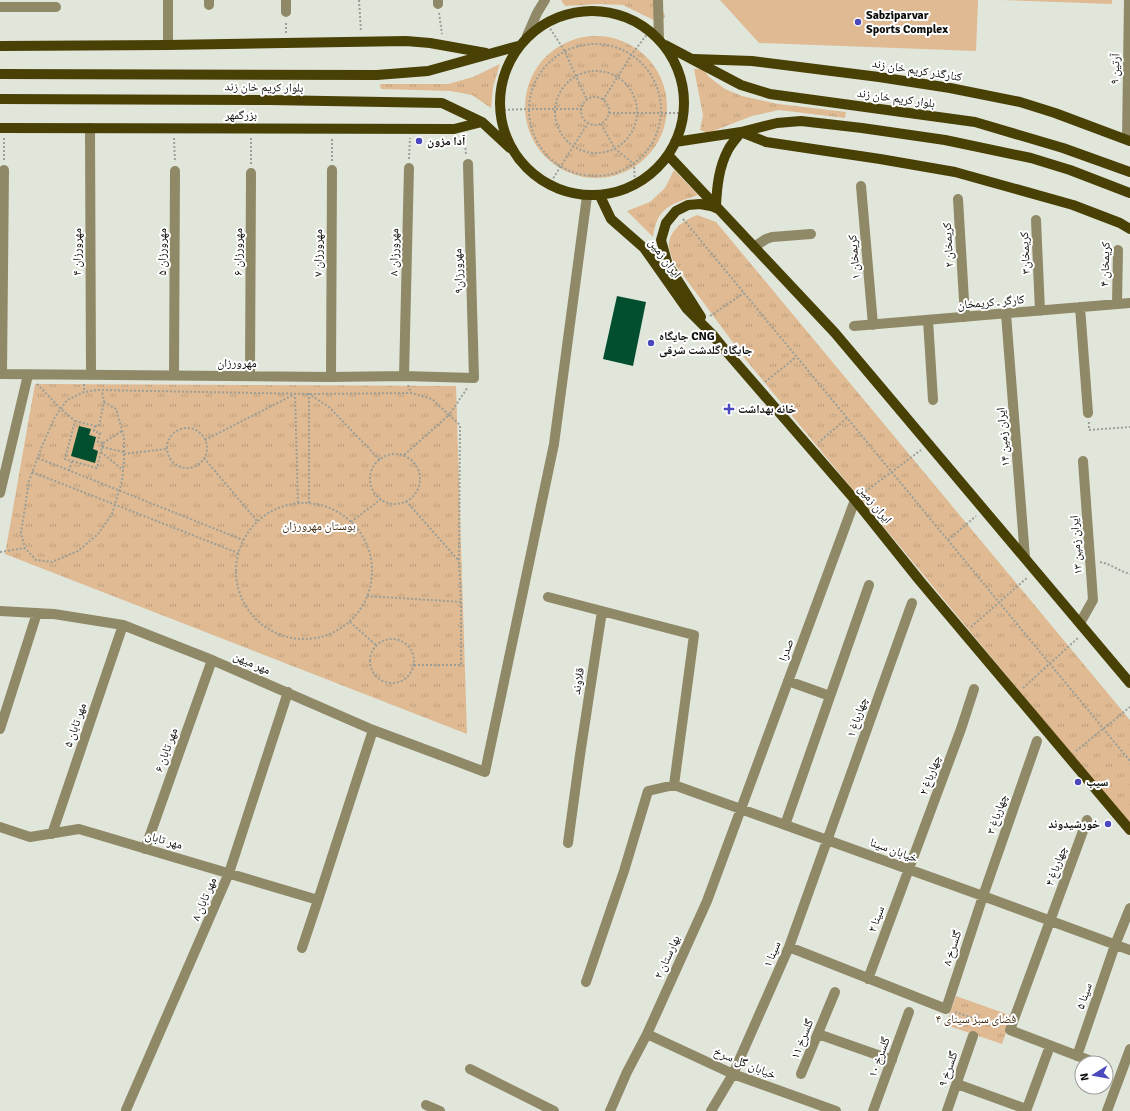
<svg xmlns="http://www.w3.org/2000/svg" width="1130" height="1111" font-family="Signika,'Noto Naskh Arabic',sans-serif">
  <style>
    .grass { fill: url(#grass-tufts) }
    .pitch { fill: #dfba93 }
    .building { fill: #024f30 }
    .lines { fill: none; stroke-linecap: round; stroke-linejoin: round }
    .path { stroke: #9b9f97; stroke-width: 2; stroke-dasharray: 2 2; stroke-linecap: butt }
    .minor { stroke: #8f8968; stroke-width: 10 }
    .major { stroke: #494006; stroke-width: 10 }
    .poi-dot { fill: #4b48be; stroke: #fff; stroke-width: 1.5 }
    .labels { text-anchor: middle; stroke-width: 4; stroke-linejoin: round; paint-order: stroke }
    .poi-label { font-size: 12px; font-weight: bold; fill: #0c0d0a; stroke: #fff; text-anchor: start }
    .street-label { font-size: 12px; fill: #0c0d0a; stroke: #fff }
    .park-label { font-size: 12px; fill: #462f12; stroke: #fff }
  </style>
  <defs>
    <pattern id="grass-tufts" width="24" height="20" patternUnits="userSpaceOnUse"><rect width="24" height="20" fill="#dfba93"/><path d="M3 7l-1-3M5 7V3M7 7l1-3M15 17l-1-3M17 17v-4M19 17l1-3" fill="none" stroke="#be9f7d"/></pattern>
  </defs>
  <rect width="100%" height="100%" fill="#e1e6db"/>
  <!-- grass -->
  <path class="grass" d="M561,0H660L665,17L660,23L623,5L599,4L565,6Z
    M525 107a71 71 0 1 1 142 0a71 71 0 1 1-142 0Z
    M500,64L493,87L491,108L472,95L451,91L381,89L380,84H448L473,77Z
    M694,69H703L709,77L725,89L742,96L778,104L846,112L845,118L779,110L752,116L708,133L700,130L703,115Z
    M674,170L698,195C671,204 657,207 653,237L627,211L650,202L665,188Z
    M697,215L716,222L1130,720V825L746,360L674,263C672,258 670,252 669,247C668,231 683,221 697,215Z
    M35,384L456,386L467,734L5,554Z
    M956,996L1012,1016L1002,1044L946,1025Z"/>
  <!-- pitch -->
  <path class="pitch" d="M720,0H978L976,51L759,43Z
    M1001,0H1112V4Z"/>
  <!-- building -->
  <path class="building" d="M617,296L646,302L633,366L603,359Z
    M79,426L91,429L89,435L96,437L93,449L98,451L95,463L71,456Z"/>
  <g class="lines">
    <!-- path -->
    <path class="path" d="M359,0L361,31
      M439,13L442,34
      M546,22L564,50L587,100
      M286,33V21
      M529 110a66 66 0 1 1 132 0a66 66 0 1 1-132 0Z
      M555 112a41 41 0 1 1 82 0a41 41 0 1 1-82 0Z
      M581 111a14 14 0 1 1 28 0a14 14 0 1 1-28 0Z
      M603,100L632,54L648,33
      M500,110L528,109H582
      M609,113H683
      M601,124L615,149L634,164L635,185
      M464,136L466,154
      M4,138V161
      M174,138L175,162
      M409,159L410,138
      M332,161V138
      M251,164V138
      M549,185L588,123
      M683,219L1130,761
      M710,316L744,293
      M765,382L796,357
      M37,384L61,409L75,421
      M84,384V392
      M408,385L411,393
      M104,402L116,409L124,437V459L122,481L112,514L98,534L78,551L52,562L36,560L25,548L21,533L29,481L42,446L55,417L67,400L84,392L98,390L309,394L411,393L432,399L449,415L404,455
      M75,421L95,426L94,431L100,433L98,442L103,443L97,468L65,459Z
      M1089,422V430L1130,427
      M95,426H99L104,402L102,391
      M167 448a20 20 0 1 1 40 0a20 20 0 1 1-40 0Z
      M205,440L295,394L298,503
      M103,443L122,431
      M818,443L847,418
      M102,447L124,452
      M101,452L123,470
      M124,454L166,449
      M370 479a25 25 0 1 1 50 0a25 25 0 1 1-50 0Z
      M38,458L243,540
      M204,458L257,521
      M69,471L72,461
      M32,472L238,553
      M862,494L921,450
      M406,501L459,561
      M236 571a68 68 0 1 1 136 0a68 68 0 1 1-136 0Z
      M309,503V394L329,407L380,460
      M351,522L381,499
      M948,540L976,516
      M0,552L25,548
      M1100,562C1111,564 1119,571 1130,574
      M367,596L461,602
      M350,622L376,645
      M971,627L1028,577
      M370 661a22 22 0 1 1 44 0a22 22 0 1 1-44 0Z
      M414,665H461V602L459,561L460,425L449,415L468,387
      M1023,688L1079,637
      M1076,751L1130,707
      M955,1012L1000,1027
      M1106,1066L1113,1068"/>
    <!-- minor -->
    <path class="minor" d="M209,0V5
      M286,0V12
      M438,0V4
      M658,0L659,40
      M0,7H56
      M527,36L537,13L545,0
      M168,45V0
      M90,128L91,375
      M1127,139L1129,0
      M861,186L873,325
      M958,199L965,317
      M1036,220L1040,311
      M754,247L766,239L772,237L811,234
      M1117,304L1118,250
      M1080,307L1088,413
      M1006,314L1025,558
      M928,320L933,400
      M854,326L1130,303
      M0,374L331,377L404,376L474,378L468,164
      M2,374L4,170
      M174,376L175,171
      M250,376L251,173
      M404,376L409,168
      M331,377L332,170
      M0,493L28,375
      M548,597L694,635L674,785
      M0,611L54,614L123,625L212,660L373,730L440,755L485,772L554,444L587,196
      M1080,623L1093,600L1083,461
      M788,681L830,696
      M0,729L37,613
      M1087,820L1010,1030L1091,1061
      M785,825L869,585
      M0,827L30,837L79,829L318,900
      M52,834L123,625
      M568,843L580,755L602,611
      M145,849L212,660
      M789,947L946,1009L983,896L1037,741
      M302,948L318,900L373,730
      M868,979L961,729L974,689
      M586,982L624,871L648,791L674,785L983,896L1130,950
      M647,1034L733,1074L836,1111
      M818,1034L892,1060
      M1077,1056L1115,945L1130,908
      M470,1069L554,1111
      M801,1074L835,992
      M957,1084L1026,1109
      M426,1105L440,1111
      M126,1110L229,873L288,692
      M610,1111L627,1072L647,1034L707,901L855,500
      M711,1111L733,1074L789,947L912,603
      M873,1111L909,1012
      M947,1111L973,1036
      M1026,1111L1050,1046
      M1107,1111L1130,1049"/>
    <!-- major -->
    <path class="major" d="M500 103a92 92 0 1 1 184 0a92 92 0 1 1-184 0Z
      M665,45L741,85L770,94L975,122L1063,148L1130,172
      M0,46L168,45L406,41L430,43L486,53
      M694,59L752,61L879,77L950,88L1020,102L1055,113L1130,141
      M0,74L377,75L428,71L518,46
      M0,99L269,100L442,103L482,122L510,148
      M0,128L454,129L482,122
      M675,142L741,132L777,123L801,121L862,128L945,140L1031,158L1070,170L1130,193
      M668,155L835,333L1130,683
      M600,196L611,219L644,248L687,309L712,334L725,350L855,500L920,581L1130,830
      M716,205C717,186 719,167 728,150C731,144 737,138 741,132L766,142L880,159L955,172L1073,205L1120,223L1130,229
      M701,317L668,265L661,240L666,223L676,211L688,205L700,204L711,206L718,209"/>
  </g>
  <!-- markers -->
  <g class="poi-dot">
    <circle cx="858" cy="22" r="4"/>
    <circle cx="419" cy="141" r="4"/>
    <circle cx="651" cy="343" r="4"/>
    <path d="M727 403h4v4h4v4h-4v4h-4v-4h-4v-4h4z"/>
    <circle cx="1078" cy="782" r="4"/>
    <circle cx="1108" cy="824" r="4"/>
  </g>
  <g class="labels">
    <!-- poi labels -->
    <g class="poi-label">
      <text x="866" y="19">Sabziparvar<tspan x="866" dy="14">Sports Complex</tspan></text>
      <text x="427" y="145">آدا مزون</text>
      <text x="659" y="340">جایگاه CNG<tspan x="659" dy="14">جایگاه گلدشت شرقی</tspan></text>
      <text x="738" y="413">خانه بهداشت</text>
      <text x="1086" y="786">سیب</text>
      <text x="1100" y="828" text-anchor="end">خورشیدوند</text>
    </g>
    <!-- street labels -->
    <g class="street-label">
      <text transform="translate(1115 69) rotate(-88)" y="4">آرتین ۹</text>
      <text transform="translate(917 70) rotate(9)" y="4">کنارگذر کریم خان زند</text>
      <text transform="translate(264 87) rotate(1)" y="4">بلوار کریم خان زند</text>
      <text transform="translate(896 98) rotate(8)" y="4">بلوار کریم خان زند</text>
      <text x="241" y="119">بزرگمهر</text>
      <text transform="translate(948 245) rotate(-93)" y="4">کریمخان ۲</text>
      <text transform="translate(77 252) rotate(-90)" y="4">مهرورزان ۴</text>
      <text transform="translate(162 252) rotate(-90)" y="4">مهرورزان ۵</text>
      <text transform="translate(238 252) rotate(-90)" y="4">مهرورزان ۶</text>
      <text transform="translate(394 252) rotate(-89)" y="4">مهرورزان ۸</text>
      <text transform="translate(318 253) rotate(-90)" y="4">مهرورزان ۷</text>
      <text transform="translate(1025 253) rotate(-93)" y="4">کریمخان۳</text>
      <text transform="translate(854 257) rotate(-95)" y="4">کریمخان ۱</text>
      <text transform="translate(665 258) rotate(53)" y="4">ایران زمین</text>
      <text transform="translate(1105 264) rotate(-88)" y="4">کریمخان ۴</text>
      <text transform="translate(458 271) rotate(-92)" y="4">مهرورزان۹</text>
      <text transform="translate(991 302) rotate(-5)" y="4">کارگر ـ کریمخان</text>
      <text x="237" y="367">مهرورزان</text>
      <text transform="translate(1003 437) rotate(-95)" y="4">ایران زمین ۱۴</text>
      <text transform="translate(875 504) rotate(51)" y="4">ایران زمین</text>
      <text transform="translate(1076 545) rotate(-94)" y="4">ایران زمین ۱۳</text>
      <text transform="translate(786 650) rotate(-70)" y="4">صدرا</text>
      <text transform="translate(252 663) rotate(24)" y="4">مهر میهن</text>
      <text transform="translate(578 681) rotate(-81)" y="4">قلاوند</text>
      <text transform="translate(857 717) rotate(-71)" y="4">چهارباغ ۱</text>
      <text transform="translate(75 725) rotate(-71)" y="4">مهر تابان ۵</text>
      <text transform="translate(166 750) rotate(-70)" y="4">مهر تابان ۶</text>
      <text transform="translate(930 775) rotate(-70)" y="4">چهارباغ ۲</text>
      <text transform="translate(997 814) rotate(-71)" y="4">چهارباغ ۳</text>
      <text transform="translate(164 840) rotate(16)" y="4">مهر تابان</text>
      <text transform="translate(894 850) rotate(20)" y="4">خیابان سینا</text>
      <text transform="translate(1056 866) rotate(-70)" y="4">چهارباغ ۴</text>
      <text transform="translate(204 899) rotate(-67)" y="4">مهر تابان ۸</text>
      <text transform="translate(876 919) rotate(-70)" y="4">سینا ۲</text>
      <text transform="translate(952 948) rotate(-72)" y="4">گلسرخ ۸</text>
      <text transform="translate(772 954) rotate(-67)" y="4">سینا ۱</text>
      <text transform="translate(667 957) rotate(-66)" y="4">بهارستان ۲</text>
      <text transform="translate(1084 996) rotate(-71)" y="4">سینا ۵</text>
      <text transform="translate(802 1039) rotate(-68)" y="4">گلسرخ ۱۱</text>
      <text transform="translate(879 1057) rotate(-70)" y="4">گلسرخ ۱۰</text>
      <text transform="translate(745 1063) rotate(22)" y="4">خیابان گل سرخ</text>
      <text transform="translate(948 1069) rotate(-71)" y="4">گلسرخ ۹</text>
    </g>
    <!-- park labels -->
    <g class="park-label">
      <text x="319" y="530">بوستان مهرورزان</text>
      <text x="976" y="1023">فضای سبز سینای ۴</text>
    </g>
  </g>
  <!-- north arrow -->
  <g transform="translate(1094 1075) rotate(259)"><circle r="19" fill="#ffffff" stroke="#9e9e9d"/>
  <path d="M0-3L7 15L0 10L-7 15Z" fill="#4b48be"/>
  <text y="-6" font-size="11" font-weight="bold" text-anchor="middle" fill="#0c0d0a">N</text>
  </g>
</svg>
